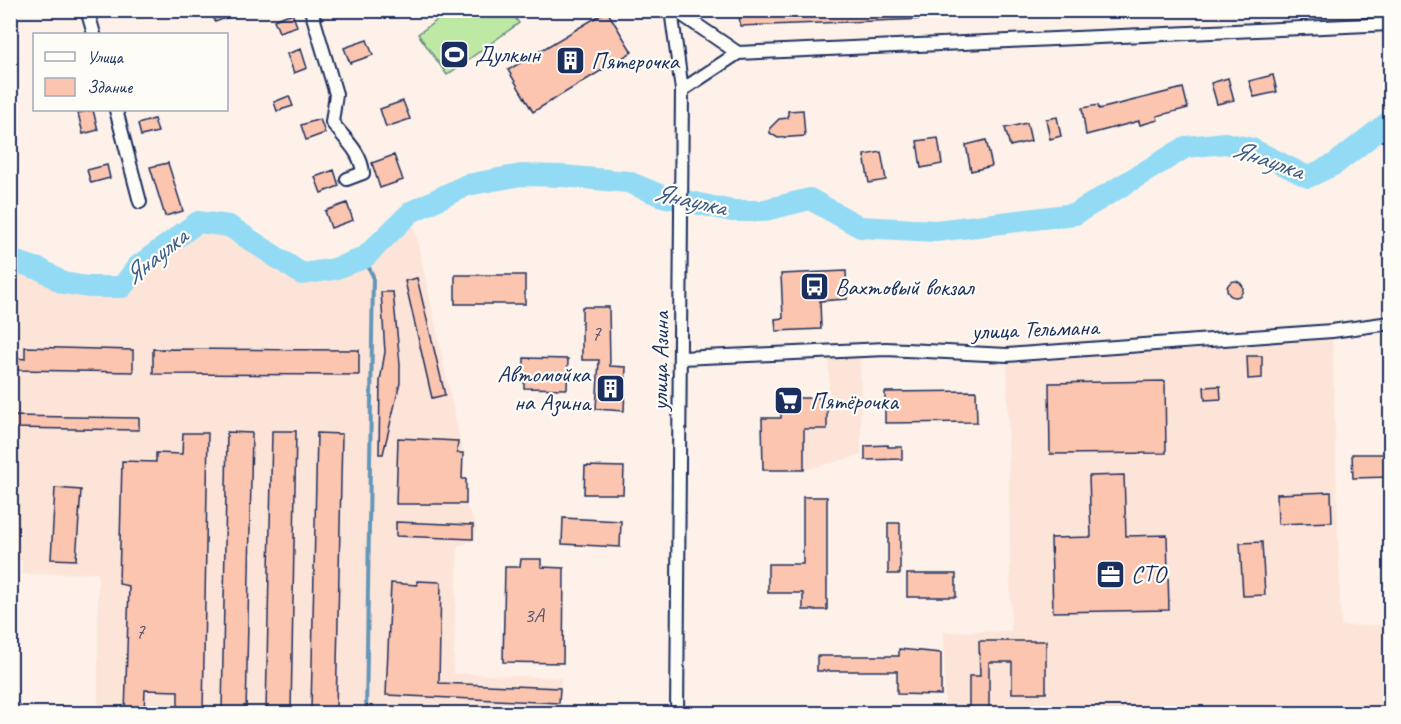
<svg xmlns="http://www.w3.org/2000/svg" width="1401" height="724" font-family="Caveat,sans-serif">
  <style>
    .built { fill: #fde4d8 }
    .green { fill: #bee9a5; stroke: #6c8c82; stroke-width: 1.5 }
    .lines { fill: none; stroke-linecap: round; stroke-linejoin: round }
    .stream { stroke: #6396b9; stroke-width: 4 }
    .river { stroke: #93dbf5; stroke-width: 22 }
    .building { fill: #fcc5af; stroke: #1b2f5e; stroke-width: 1.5 }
    .minor-casing { stroke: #1b2f5e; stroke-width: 16 }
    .minor { stroke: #fdfcf7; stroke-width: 12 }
    .labels { text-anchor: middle; stroke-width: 4.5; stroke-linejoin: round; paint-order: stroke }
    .number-label { font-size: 21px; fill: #535472 }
    .poi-label { font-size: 24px; fill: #1b2f5e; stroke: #fdfcf7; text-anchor: start }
    .street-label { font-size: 24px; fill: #1b2f5e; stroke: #fdfcf7 }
    .water-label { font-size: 26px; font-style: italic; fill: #395a84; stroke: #fdfcf7 }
  </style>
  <rect width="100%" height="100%" fill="#fdf1e9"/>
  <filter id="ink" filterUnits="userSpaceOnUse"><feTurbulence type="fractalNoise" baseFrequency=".0167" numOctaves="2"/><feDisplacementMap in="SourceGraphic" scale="12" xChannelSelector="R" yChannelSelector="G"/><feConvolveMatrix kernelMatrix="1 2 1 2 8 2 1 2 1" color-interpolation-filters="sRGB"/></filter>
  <g filter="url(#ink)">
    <!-- built -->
    <path class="built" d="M411,212L463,453L466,504L476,526L475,540L458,546L453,673L561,678L559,713H98V573L22,574V560L11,561L10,260L42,270L63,283L88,287H122L138,266L198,222L229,226L303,274L334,269L364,258Z
      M1332,331L1341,626L1390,625V713H945L944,632L1011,631L1007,355Z
      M860,358L861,455L804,470V418L829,402V359Z"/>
    <!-- green -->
    <path class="green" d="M450,11H510L519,23L447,75L418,34Z"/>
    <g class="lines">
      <!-- stream -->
      <path class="stream" d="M364,258L373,276L366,714"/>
      <!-- river -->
      <path class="river" d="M10,260L42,270L63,283L88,287H122L138,266L198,222L229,226L302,274L334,269L364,258L411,212L467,185L521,175L563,176L628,182L662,196L732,211H761L810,199L860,227L936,231L1075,214L1186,147L1225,143L1252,149L1308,177L1335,164L1390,121"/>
    </g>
    <!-- building -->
    <path class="building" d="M211,10H242V12L215,22Z
      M739,10H926V19L740,26Z
      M607,11L632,52L533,112L508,70Z
      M292,13L297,26L279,32L274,20Z
      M367,40L373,55L350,63L344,48Z
      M301,49L307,68L294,73L287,54Z
      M1273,75L1277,92L1254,97L1249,81Z
      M1228,78L1234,100L1217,104L1211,83Z
      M1183,88L1188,108L1157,116L1158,120L1140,125L1139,121L1086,135L1082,108L1098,105L1099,109Z
      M289,96L293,106L277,111L274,102Z
      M403,101L410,119L386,127L380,109Z
      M93,110L98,130L83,134L78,113Z
      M803,110L805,136L778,138L770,133V128L779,119L788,118V111Z
      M1057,117L1061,136L1050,139L1046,119Z
      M154,119L158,132L141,136L138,124Z
      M320,119L325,133L306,140L301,125Z
      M1027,123L1031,141L1010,146L1005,128Z
      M938,138L942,164L921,168L917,141Z
      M986,140L992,166L971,171L966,145Z
      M881,152L886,180L869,183L864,155Z
      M394,155L403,180L380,188L372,163Z
      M168,163L183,211L165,216L150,167Z
      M107,165L110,178L91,183L87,170Z
      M334,170L339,186L321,193L315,177Z
      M347,203L353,220L331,228L325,211Z
      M846,271L847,299L820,301L821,329L776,331L775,319L783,318L781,274Z
      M455,275H525V304H455Z
      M417,278L445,395L432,398L405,281Z
      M1227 289a8 8 0 1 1 16 0a8 8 0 1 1-16 0Z
      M381,292H393L400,364V383L383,454H379L380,381L385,352Z
      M582,307H609L610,366L626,367L624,411L596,409L599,360H582Z
      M25,347L133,350V372L17,370V358L25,359Z
      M153,349L359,350V375L153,374Z
      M1247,356H1262V378L1248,379Z
      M524,358L568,359L567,389L524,388Z
      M1165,381L1166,453L1050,454L1049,383Z
      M1220,386L1221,399L1205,400L1204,387Z
      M976,391L977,422L885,423V392Z
      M781,398H827V429H804V470H763L762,418H781Z
      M10,416L139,418V430L10,428Z
      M272,431H296L291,713L266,712Z
      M227,432L252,433L246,714H222Z
      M183,433H208L203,713H178V691L145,690L144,714H125L129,586L119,584L122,461L156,462V453L182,454Z
      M317,433L342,434L336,712L311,711Z
      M398,438L458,441L457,453H463L462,479H466V504H396Z
      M888,445V447H902V459L865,460V446Z
      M1352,454H1390V477L1353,478Z
      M585,466L624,467L623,494H584Z
      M1124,475L1126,536L1167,535L1169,610L1053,612L1051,538L1091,537L1089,476Z
      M55,488L81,490L76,560L51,559Z
      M1331,492L1332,522L1278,524L1277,494Z
      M803,497H827V610H803V593H768V564H803Z
      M563,518L621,521L620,547L562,544Z
      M396,522L473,525V539L396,536Z
      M888,523H900V574H888Z
      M1262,542L1265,595L1243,596L1240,543Z
      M521,559H541V567L564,568L563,663L503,662L505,567H520Z
      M907,574H956V597H907Z
      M417,581L441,582L439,683L560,688L559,703L386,695L391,583L417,585Z
      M979,641H1046V693H1012V662H989V714H969V676H980Z
      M899,649L941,653V695L897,694V671H817V656H899Z"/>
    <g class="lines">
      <defs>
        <path id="minor" d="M87,10L94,34
          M311,10L336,94L332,122C344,139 361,151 363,173L347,179
          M671,10L682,90L677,714
          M675,10L738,53L1390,24
          M682,90L738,53
          M116,110L140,202
          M681,358L886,349L1007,355L1332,331L1390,323"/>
      </defs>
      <!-- minor casing -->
      <use href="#minor" class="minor-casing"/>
      <!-- minor -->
      <use href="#minor" class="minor"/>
    </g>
  </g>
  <!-- icons -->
  <defs>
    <symbol id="stadium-square" viewBox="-11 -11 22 22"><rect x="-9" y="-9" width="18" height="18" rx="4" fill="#1b2f5e" stroke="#fdfcf7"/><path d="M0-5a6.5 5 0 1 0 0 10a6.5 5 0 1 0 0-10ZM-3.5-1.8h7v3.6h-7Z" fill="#fff"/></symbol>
    <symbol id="building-square" viewBox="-11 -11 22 22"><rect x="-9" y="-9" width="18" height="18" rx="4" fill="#1b2f5e" stroke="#fdfcf7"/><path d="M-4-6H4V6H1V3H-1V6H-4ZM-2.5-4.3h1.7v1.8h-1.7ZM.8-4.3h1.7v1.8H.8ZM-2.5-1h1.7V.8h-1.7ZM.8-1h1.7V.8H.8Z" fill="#fff"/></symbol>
    <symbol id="bus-square" viewBox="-11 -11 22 22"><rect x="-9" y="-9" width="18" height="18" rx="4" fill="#1b2f5e" stroke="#fdfcf7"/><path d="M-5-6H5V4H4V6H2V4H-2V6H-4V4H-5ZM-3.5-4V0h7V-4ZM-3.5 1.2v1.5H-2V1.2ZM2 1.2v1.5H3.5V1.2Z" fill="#fff"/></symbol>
    <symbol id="supermarket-square" viewBox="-11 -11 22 22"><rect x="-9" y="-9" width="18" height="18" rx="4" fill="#1b2f5e" stroke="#fdfcf7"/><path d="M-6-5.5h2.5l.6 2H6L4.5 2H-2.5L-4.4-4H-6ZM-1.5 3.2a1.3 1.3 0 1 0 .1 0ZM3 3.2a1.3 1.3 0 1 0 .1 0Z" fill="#fff"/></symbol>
    <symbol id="office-square" viewBox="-11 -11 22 22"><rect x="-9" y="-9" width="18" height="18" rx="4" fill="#1b2f5e" stroke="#fdfcf7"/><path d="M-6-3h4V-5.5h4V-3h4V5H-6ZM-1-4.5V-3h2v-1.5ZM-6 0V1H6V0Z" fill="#fff"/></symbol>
  </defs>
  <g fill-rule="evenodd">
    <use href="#stadium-square" x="438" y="38" width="33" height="33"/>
    <use href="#building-square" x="554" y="44" width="33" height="33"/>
    <use href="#bus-square" x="798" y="270" width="33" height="33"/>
    <use href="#building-square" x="594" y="372" width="33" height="33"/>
    <use href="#supermarket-square" x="772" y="384" width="33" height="33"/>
    <use href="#office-square" x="1094" y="558" width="33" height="33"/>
  </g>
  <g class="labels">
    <!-- number labels -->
    <g class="number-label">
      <text x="596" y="340">7</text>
      <text x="534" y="622">3А</text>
      <text x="140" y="638">7</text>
    </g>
    <!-- poi labels -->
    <g class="poi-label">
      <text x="475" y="62">Дулкын</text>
      <text x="591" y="69">Пятерочка</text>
      <text x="835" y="295">Вахтовый вокзал</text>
      <text x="590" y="382" text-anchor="end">Автомойка<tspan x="590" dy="28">на Азина</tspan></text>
      <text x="810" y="409">Пятёрочка</text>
      <text x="1131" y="582">СТО</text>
    </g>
    <!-- street labels -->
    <g class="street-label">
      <text transform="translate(1035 329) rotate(-2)" y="8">улица Тельмана</text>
      <text transform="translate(660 361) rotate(-89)" y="8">улица Азина</text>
    </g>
    <!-- water labels -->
    <g class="water-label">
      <text transform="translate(1268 159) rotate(19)" y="9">Янаулка</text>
      <text transform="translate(690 199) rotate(13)" y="9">Янаулка</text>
      <text transform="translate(155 256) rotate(-39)" y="9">Янаулка</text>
    </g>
  </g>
  <!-- margin -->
  <rect width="1401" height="724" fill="none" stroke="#fdfcf7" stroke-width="36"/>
  <rect x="18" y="18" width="1365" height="688" fill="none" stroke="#1b2f5e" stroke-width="2" filter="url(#ink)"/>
  <!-- legend -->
  <rect x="33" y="33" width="195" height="78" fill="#fdfcf7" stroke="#a3aaba" stroke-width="1.5"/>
  <rect x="45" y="52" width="30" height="9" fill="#fdfcf7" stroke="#a3aaba" stroke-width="1.5"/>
  <text x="87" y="63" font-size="18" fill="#1b2f5e">Улица</text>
  <rect x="45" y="78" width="30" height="18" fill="#fcc5af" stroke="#a3aaba" stroke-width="1.5"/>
  <text x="87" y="93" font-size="18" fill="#1b2f5e">Здание</text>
</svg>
